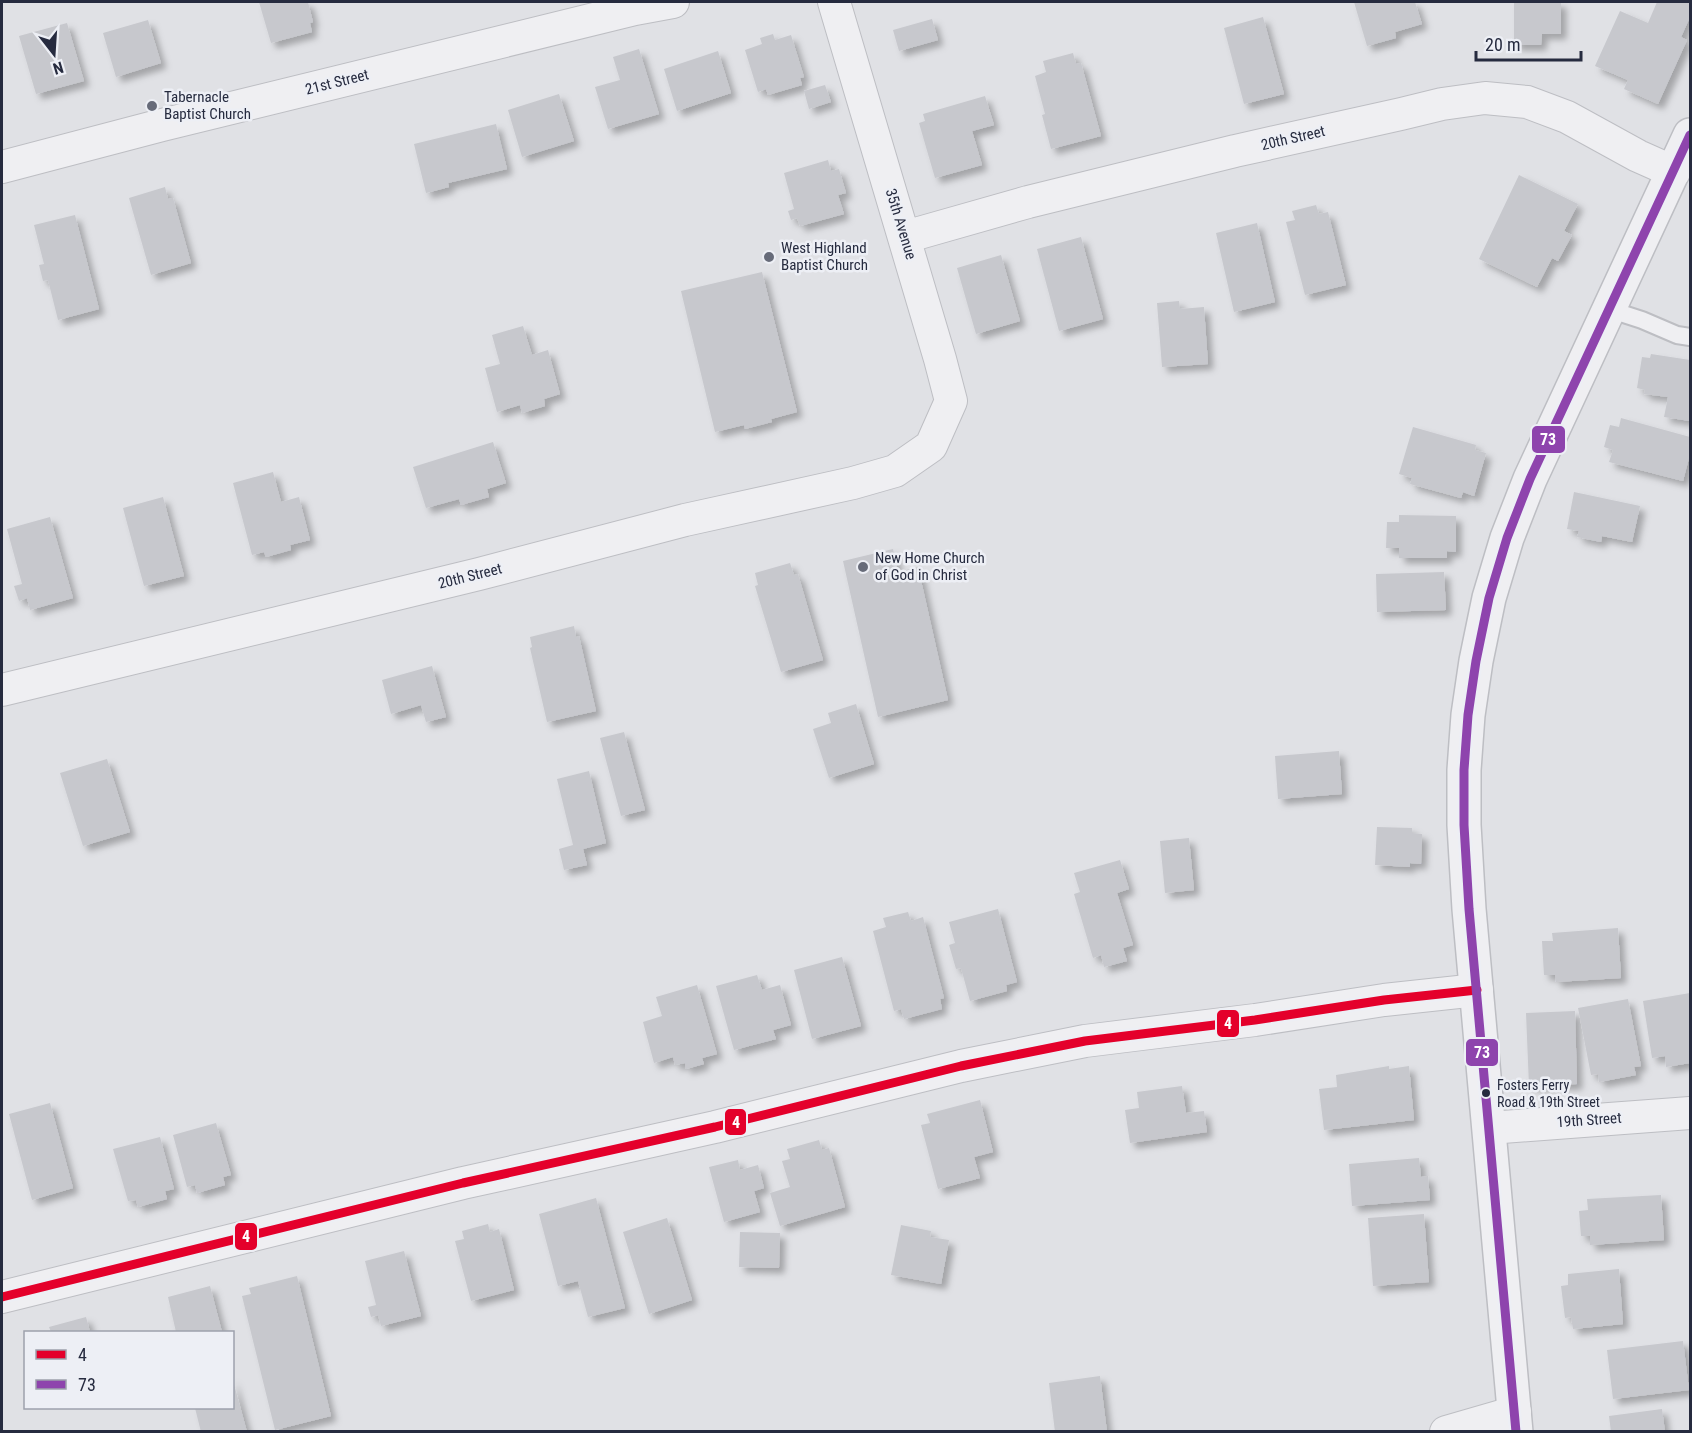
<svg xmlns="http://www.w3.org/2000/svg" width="1692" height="1433" font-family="'Roboto Condensed',sans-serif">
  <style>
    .building { fill: #c7c8cd; filter: url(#shadow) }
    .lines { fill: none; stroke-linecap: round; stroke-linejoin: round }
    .service-casing { stroke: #bdbec3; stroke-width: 20 }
    .minor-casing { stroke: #bdbec3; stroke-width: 34 }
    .tertiary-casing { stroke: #bdbec3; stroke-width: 36 }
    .service { stroke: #efeff2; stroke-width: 16 }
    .minor { stroke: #efeff2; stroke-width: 32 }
    .tertiary { stroke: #efeff2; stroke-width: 33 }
    .bus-1-casing { stroke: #edeff5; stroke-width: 14 }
    .bus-2-casing { stroke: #edeff5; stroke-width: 14 }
    .bus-1 { stroke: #e4002b; stroke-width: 9 }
    .bus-2 { stroke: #8e44ad; stroke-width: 9 }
    .poi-dot { fill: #676b79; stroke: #edeff5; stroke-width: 2 }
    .bus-dot { fill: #262b3f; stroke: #edeff5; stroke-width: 2 }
    .labels { text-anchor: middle; stroke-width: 5; stroke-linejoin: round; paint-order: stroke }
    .bus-label { font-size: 14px; fill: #262b3f; stroke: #edeff5; text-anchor: start }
    .street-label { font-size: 15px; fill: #262b3f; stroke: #edeff5 }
    .poi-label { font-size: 15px; fill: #262b3f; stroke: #edeff5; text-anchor: start }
    .line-badge { stroke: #edeff5; stroke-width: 2 }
    .badge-label { font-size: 16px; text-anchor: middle; font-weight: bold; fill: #fff }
  </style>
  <defs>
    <filter id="shadow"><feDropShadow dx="5.5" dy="5.5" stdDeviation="3" flood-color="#0004"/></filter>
  </defs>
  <rect width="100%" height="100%" fill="#e0e1e5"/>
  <!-- building -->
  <path class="building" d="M259,2H308L313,22L310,23L312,32L271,43Z
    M1354,2H1415L1422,24L1395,32L1396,38L1367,46Z
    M1514,2H1561V34H1542L1541,45H1514Z
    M1657,2H1686L1690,3V17L1681,37L1687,40L1658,104L1624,89L1628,80L1595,66L1620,11L1648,23Z
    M1263,17L1284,94L1244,104L1224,28Z
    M932,19L938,40L899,51L893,30Z
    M148,20L161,63L116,77L103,33Z
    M67,23L84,81L36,94L19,36Z
    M773,34L775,40L791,35L804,77L800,78L802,85L768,95L766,89L758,92L745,50L762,44L760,38Z
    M639,49L659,114L608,129L595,87L620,80L613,57Z
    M718,51L731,93L677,111L664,69Z
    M1073,53L1076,64L1081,63L1101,136L1051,149L1042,115L1045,114L1035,76L1046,72L1043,61Z
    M825,85L831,102L809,109L804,91Z
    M559,94L574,141L522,157L508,110Z
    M985,96L994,125L972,131L982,165L935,178L919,123L925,121L923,114Z
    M496,124L507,169L448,183L449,187L426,193L414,144Z
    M828,160L831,171L839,169L846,193L838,195L844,214L800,226L797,218L791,220L788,211L794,209L784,173Z
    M1519,175L1578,204L1564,231L1572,235L1558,261L1552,258L1537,287L1479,259Z
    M165,187L168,199L173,198L191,263L151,275L129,198Z
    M1316,205L1319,214L1328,212L1346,285L1305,295L1286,222L1295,220L1292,211Z
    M75,215L99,309L58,320L48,280L43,281L39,265L44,264L34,225Z
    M1257,223L1275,302L1234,312L1216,233Z
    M1081,237L1103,319L1059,331L1037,249Z
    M1001,255L1020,321L976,334L957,268Z
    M762,272L797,412L771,419L772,422L745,429L744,425L715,432L681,291Z
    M1179,301L1180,309L1204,307L1208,364L1162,367L1157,303Z
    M523,326L532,355L548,350L560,394L544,399L545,406L522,413L520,405L497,412L485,368L500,364L492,335Z
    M1651,354L1690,360V421L1664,417L1668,397L1644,394L1645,390L1637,388L1642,357L1650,358Z
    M1621,418L1690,437V454L1683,481L1609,462L1613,450L1604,447L1610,425L1619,427Z
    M1413,427L1476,445L1475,450L1486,453L1474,496L1463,492L1461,498L1410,484L1412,478L1399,474Z
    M493,442L506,483L487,489L489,497L461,505L459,499L426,508L413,467Z
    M273,472L281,502L299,497L310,540L290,545L291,550L266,557L264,552L252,555L233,483Z
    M1574,492L1640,506L1632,542L1602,536L1601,542L1577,537L1579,531L1567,529Z
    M163,497L184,576L144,586L123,508Z
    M1399,515L1456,516V552L1447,551V558H1399V548H1386L1387,522H1399Z
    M50,517L73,598L30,610L27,598L19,601L14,586L22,584L7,529Z
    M893,549L898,572L918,567L948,700L878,717L843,561Z
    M790,563L794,575L798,574L823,660L781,672L755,586L758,585L755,573Z
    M1444,572L1446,610L1377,612L1376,574Z
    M574,626L576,637L579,636L596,711L547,722L530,648L532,647L530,637Z
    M432,666L446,717L426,722L421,705L391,714L382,680Z
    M856,704L874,764L829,778L813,729L831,723L828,713Z
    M624,732L645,810L621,816L600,738Z
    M1339,751L1342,794L1278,799L1275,756Z
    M107,759L130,832L83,846L60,773Z
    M589,771L606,843L583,849L587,865L564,870L559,849L573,845L557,779Z
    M1377,827L1412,828V833L1422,834L1421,864L1410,863V867L1375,865Z
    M1189,838L1194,890L1165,893L1160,841Z
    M1120,860L1129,889L1117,893L1133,945L1123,948L1127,961L1104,967L1101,955L1093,958L1074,894L1080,892L1074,873Z
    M998,909L1017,982L1006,985L1007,991L970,1001L961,968L956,969L949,945L955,943L949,922Z
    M908,912L911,921L923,917L944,998L940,999L942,1009L904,1019L901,1009L894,1011L873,931L886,927L883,918Z
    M1618,928L1621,978L1556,982L1555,975H1544L1542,941H1553L1552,933Z
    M842,957L861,1026L812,1039L794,970Z
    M757,975L762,990L780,985L791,1025L773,1030L776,1039L734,1050L716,986Z
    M697,985L717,1054L702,1058L704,1064L686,1069L685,1063L675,1065L673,1057L654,1063L643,1022L662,1016L656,997Z
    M1690,993V1063L1666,1067L1665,1056L1652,1058L1643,1001Z
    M1628,999L1641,1066L1634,1067L1636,1075L1599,1082L1598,1074L1591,1075L1578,1008Z
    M1575,1011L1577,1084L1529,1086L1526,1013Z
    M1389,1066V1069L1409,1066L1414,1120L1324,1130L1319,1089L1337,1087L1336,1075Z
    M1182,1086L1186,1113L1204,1111L1207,1132L1130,1143L1125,1110L1139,1108L1137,1092Z
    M980,1100L993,1152L974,1157L980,1178L938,1189L921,1125L930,1123L927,1114Z
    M50,1103L73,1188L32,1200L9,1114Z
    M216,1123L231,1175L223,1177L225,1185L197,1193L195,1185L187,1187L173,1135Z
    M160,1137L174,1189L165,1191L167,1199L138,1207L136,1200L128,1201L113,1149Z
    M819,1140L822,1150L829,1148L845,1207L780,1226L770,1193L790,1187L782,1161L790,1159L787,1149Z
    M1419,1158L1421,1177L1428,1176L1430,1200L1352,1206L1349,1164Z
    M738,1160L740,1170L758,1165L764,1188L754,1191L760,1212L724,1222L709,1167Z
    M1661,1195L1664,1240L1590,1245V1236H1581L1579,1211L1588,1210L1587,1199Z
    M596,1198L625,1308L588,1317L578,1281L558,1286L539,1214Z
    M1424,1214L1429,1282L1373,1286L1368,1218Z
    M667,1218L692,1300L649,1314L623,1232Z
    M488,1224L490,1232L499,1229L514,1290L471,1301L455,1241L464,1239L462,1231Z
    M901,1225L931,1231L930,1237L949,1240L941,1284L891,1275Z
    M740,1232L780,1233L779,1268L739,1267Z
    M404,1251L421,1316L381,1326L378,1315L371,1317L368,1307L376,1305L365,1261Z
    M1619,1269L1623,1324L1573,1329L1571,1317L1565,1318L1561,1286L1568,1285V1274Z
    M297,1276L331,1416L275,1430L242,1296L251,1294L249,1288Z
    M210,1286L222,1332H176L168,1297Z
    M86,1317L90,1332H51L49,1327Z
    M1683,1341L1689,1390L1613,1399L1607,1350Z
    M1100,1376L1107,1432H1055L1049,1383Z
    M232,1377L247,1432H201L195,1408H232Z
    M1662,1409L1665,1432H1611L1609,1416Z"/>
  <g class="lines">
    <defs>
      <path id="service" d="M1608,309L1642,320L1677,335L1690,337"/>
      <path id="minor" d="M2,167L162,125L635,9L673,2
        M905,237L1028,202L1235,151L1401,114L1442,104L1485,98L1527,102L1567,117L1638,156L1674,172
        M2,690L479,574L685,520L853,483L895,471L931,446L951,401L940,359L834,2
        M1489,1128L1690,1113
        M2,1297L463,1183L715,1127L961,1066L1085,1041L1255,1020L1384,1000L1477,990
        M1446,1432L1515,1412"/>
      <path id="tertiary" d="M1516,1432L1469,909L1464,825V770L1468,715L1476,661L1489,598L1507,538L1530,479L1690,135"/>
    </defs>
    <!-- service casing -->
    <use href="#service" class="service-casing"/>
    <!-- minor casing -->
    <use href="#minor" class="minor-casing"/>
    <!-- tertiary casing -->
    <use href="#tertiary" class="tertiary-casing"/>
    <!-- service -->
    <use href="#service" class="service"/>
    <!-- minor -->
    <use href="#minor" class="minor"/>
    <!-- tertiary -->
    <use href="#tertiary" class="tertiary"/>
    <defs>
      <path id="bus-1" d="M2,1297L463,1183L715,1127L961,1066L1085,1041L1255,1020L1384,1000L1477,990"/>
      <path id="bus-2" d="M1516,1432L1469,909L1464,825V770L1468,715L1476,661L1489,598L1507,538L1530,479L1690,135"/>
    </defs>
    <!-- bus-1 casing -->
    <use href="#bus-1" class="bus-1-casing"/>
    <!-- bus-2 casing -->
    <use href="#bus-2" class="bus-2-casing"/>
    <!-- bus-1 -->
    <use href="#bus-1" class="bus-1"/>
    <!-- bus-2 -->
    <use href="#bus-2" class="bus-2"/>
  </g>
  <!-- markers -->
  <g class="poi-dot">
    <circle cx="152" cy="106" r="6"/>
    <circle cx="769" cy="257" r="6"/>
    <circle cx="863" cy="567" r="6"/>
  </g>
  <circle class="bus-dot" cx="1486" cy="1093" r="5"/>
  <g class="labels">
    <!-- bus labels -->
    <g class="bus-label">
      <text x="1497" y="1090">Fosters Ferry<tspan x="1497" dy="17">Road &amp; 19th Street</tspan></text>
    </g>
    <!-- street labels -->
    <g class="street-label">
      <text transform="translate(337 82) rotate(-14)" y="5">21st Street</text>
      <text transform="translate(1293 138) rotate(-13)" y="5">20th Street</text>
      <text transform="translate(901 224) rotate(73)" y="5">35th Avenue</text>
      <text transform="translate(470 576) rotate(-14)" y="5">20th Street</text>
      <text transform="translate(1589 1120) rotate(-4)" y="5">19th Street</text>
    </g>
    <!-- poi labels -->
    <g class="poi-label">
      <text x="164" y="102">Tabernacle<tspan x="164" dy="17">Baptist Church</tspan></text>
      <text x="781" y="253">West Highland<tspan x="781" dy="17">Baptist Church</tspan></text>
      <text x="875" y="563">New Home Church<tspan x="875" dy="17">of God in Christ</tspan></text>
    </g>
  </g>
  <g class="line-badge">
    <rect x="1531" y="425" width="35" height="29" rx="6" fill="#8e44ad"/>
    <rect x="1216" y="1009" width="24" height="29" rx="6" fill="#e4002b"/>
    <rect x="1465" y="1038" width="34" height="29" rx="6" fill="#8e44ad"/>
    <rect x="724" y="1108" width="23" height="28" rx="6" fill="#e4002b"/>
    <rect x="234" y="1222" width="24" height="29" rx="6" fill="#e4002b"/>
  </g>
  <g class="badge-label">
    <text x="1548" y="445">73</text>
    <text x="1228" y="1029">4</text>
    <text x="1482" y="1058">73</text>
    <text x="736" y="1128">4</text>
    <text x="246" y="1242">4</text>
  </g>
  <!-- border -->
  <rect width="1692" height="1433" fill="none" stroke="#262b3f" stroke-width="6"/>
  <!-- legend -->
  <rect x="24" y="1331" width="210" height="78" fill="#edeff5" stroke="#9da1ac" stroke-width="1.5"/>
  <rect x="36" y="1350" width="30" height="9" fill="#e4002b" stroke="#9da1ac" stroke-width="1.5"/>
  <text x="78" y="1361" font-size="18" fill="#262b3f">4</text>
  <rect x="36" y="1380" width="30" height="9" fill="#8e44ad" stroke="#9da1ac" stroke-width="1.5"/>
  <text x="78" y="1391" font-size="18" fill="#262b3f">73</text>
  <!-- north arrow -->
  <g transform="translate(54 54) rotate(163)" stroke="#edeff5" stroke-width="4.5" paint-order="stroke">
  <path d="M0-4.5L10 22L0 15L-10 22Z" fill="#262b3f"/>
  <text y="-9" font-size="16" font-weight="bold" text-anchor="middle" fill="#262b3f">N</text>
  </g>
  <!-- scale -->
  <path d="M1476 51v9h105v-9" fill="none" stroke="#262b3f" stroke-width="3"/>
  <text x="1485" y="51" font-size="18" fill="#262b3f" stroke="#edeff5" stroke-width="4.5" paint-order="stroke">20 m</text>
</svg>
